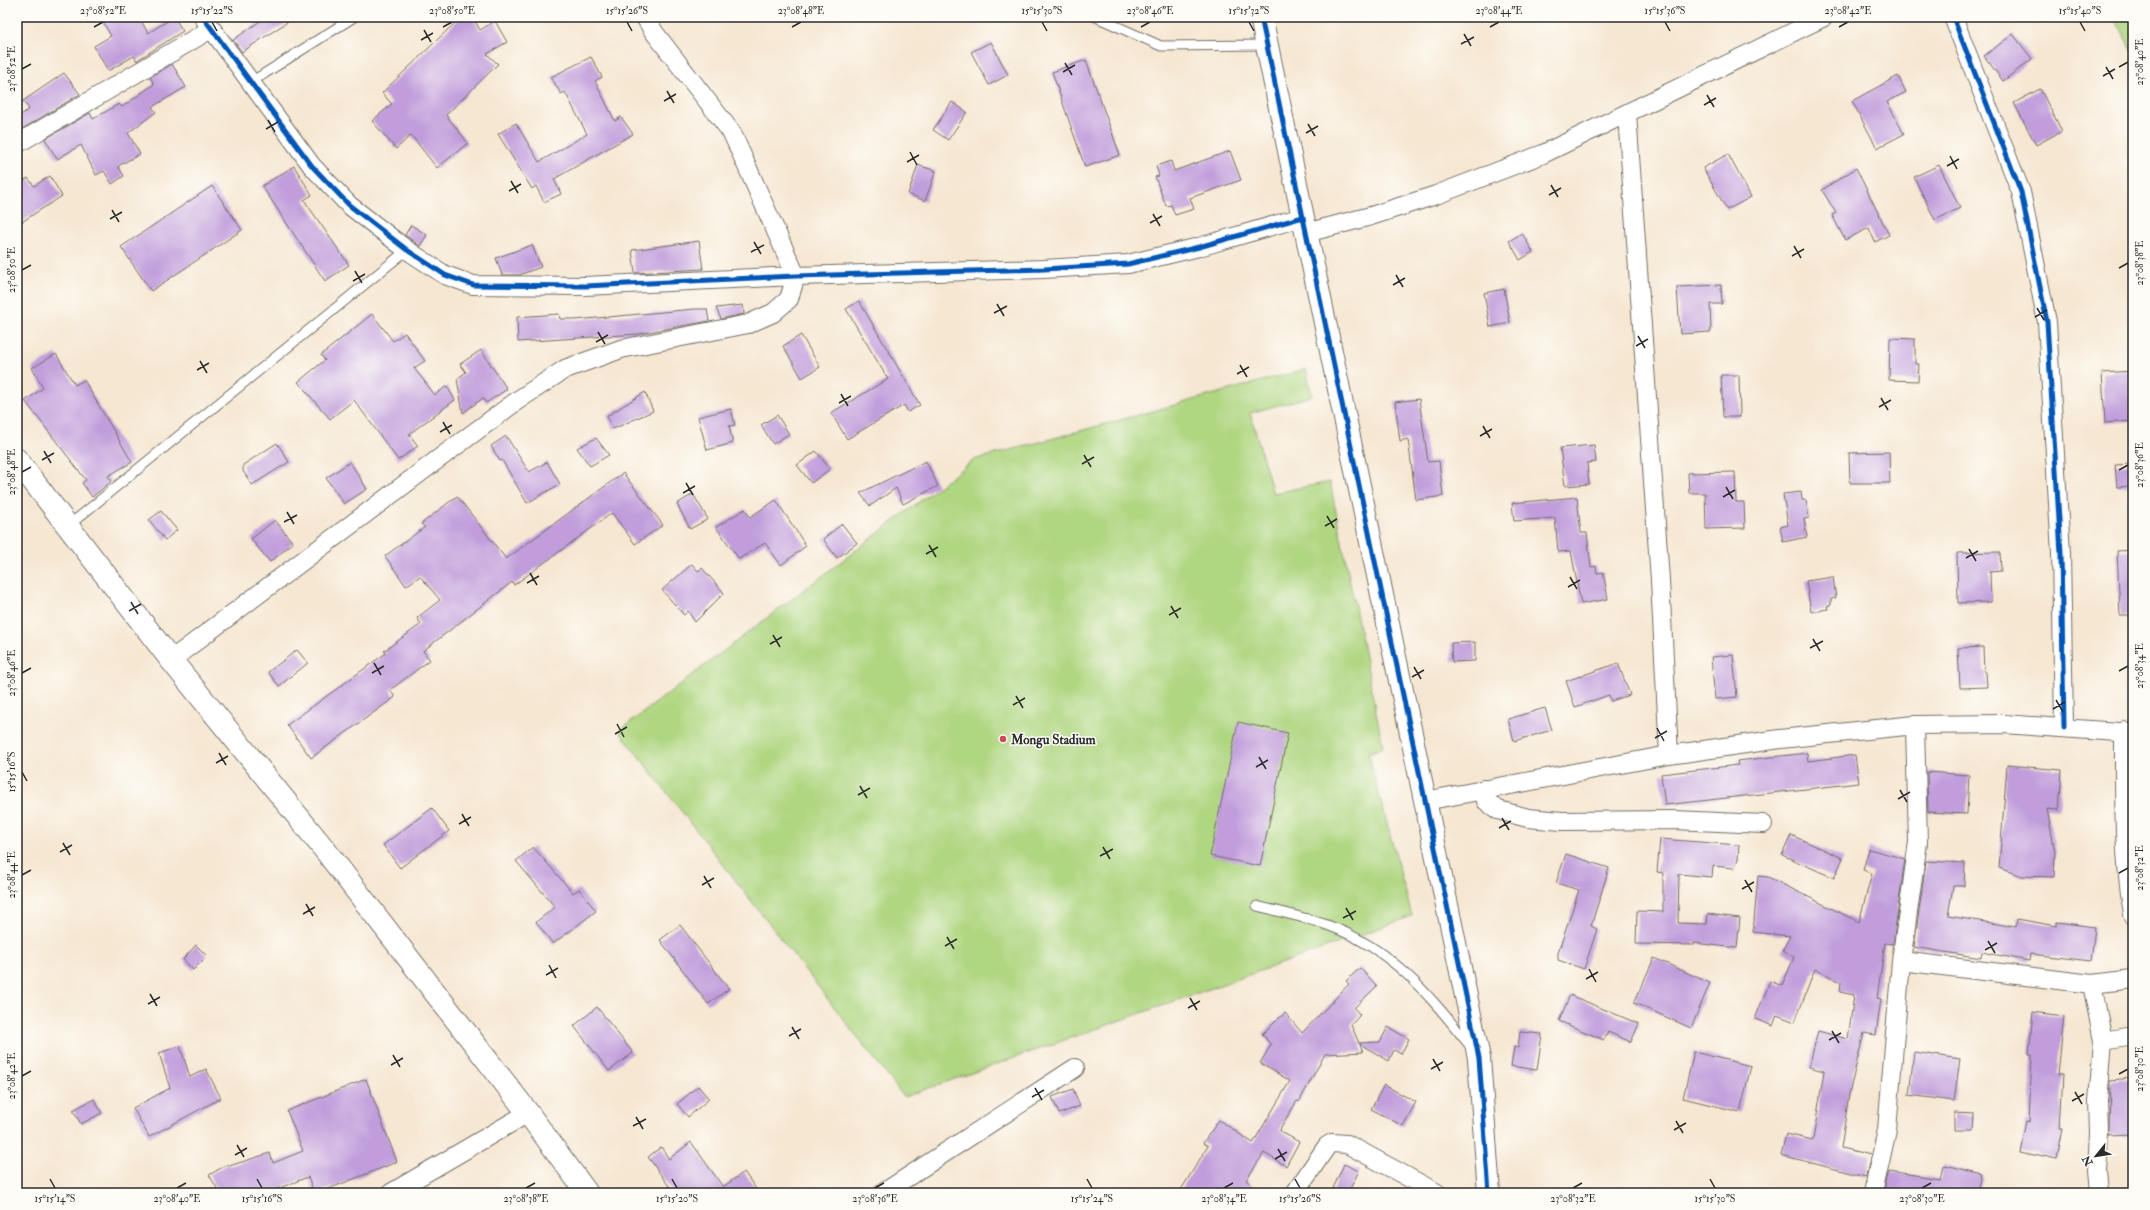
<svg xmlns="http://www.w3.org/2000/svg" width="2150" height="1210" font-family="'IM FELL Double Pica',serif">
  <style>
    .green { fill: #afd680; stroke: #6d8056 }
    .building { fill: #c19ddb }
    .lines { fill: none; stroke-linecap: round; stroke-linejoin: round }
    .service-casing { stroke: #726d65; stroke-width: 11 }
    .minor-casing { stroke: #726d65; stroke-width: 20 }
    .tertiary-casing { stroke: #726d65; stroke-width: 24 }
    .secondary-casing { stroke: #726d65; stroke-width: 24 }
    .service { stroke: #fff; stroke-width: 9 }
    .minor { stroke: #fff; stroke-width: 18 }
    .tertiary { stroke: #fff; stroke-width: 22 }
    .secondary { stroke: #fff; stroke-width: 22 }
    .cycleway-casing { stroke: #fdfcf7; stroke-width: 8 }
    .cycleway { stroke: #0057b8; stroke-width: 5 }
    .ticks { fill: none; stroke: #2b2b2b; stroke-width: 1.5 }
    .poi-dot { fill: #d1495b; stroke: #fdfcf7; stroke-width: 1.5 }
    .labels { text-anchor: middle; stroke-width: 3; stroke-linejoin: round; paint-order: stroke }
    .poi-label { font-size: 13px; font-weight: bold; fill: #2b2b2b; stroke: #fdfcf7; text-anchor: start }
    .neatline { fill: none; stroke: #2b2b2b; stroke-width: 1.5 }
    .ticks-label { font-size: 10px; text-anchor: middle; fill: #2b2b2b }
  </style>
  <rect width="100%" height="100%" fill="#fdfcf7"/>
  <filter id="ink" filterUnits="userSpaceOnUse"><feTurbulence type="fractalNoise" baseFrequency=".025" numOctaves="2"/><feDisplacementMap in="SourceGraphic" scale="8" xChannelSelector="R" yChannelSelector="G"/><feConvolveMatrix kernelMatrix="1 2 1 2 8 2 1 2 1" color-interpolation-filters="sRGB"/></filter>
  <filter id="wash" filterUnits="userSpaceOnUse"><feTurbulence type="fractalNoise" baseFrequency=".012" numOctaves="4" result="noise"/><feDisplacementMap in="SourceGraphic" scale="16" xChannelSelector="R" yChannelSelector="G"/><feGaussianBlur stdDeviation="0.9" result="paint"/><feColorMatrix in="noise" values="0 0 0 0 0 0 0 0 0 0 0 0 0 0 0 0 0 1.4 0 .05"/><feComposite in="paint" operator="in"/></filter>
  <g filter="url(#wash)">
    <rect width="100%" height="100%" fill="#f6e7d2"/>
    <!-- green -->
    <path class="green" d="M2113,17H2133V52Z
      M1306,369L1312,396L1250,413L1273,493L1330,482L1383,747L1368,753L1412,916L1356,937L904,1097L619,731L974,460Z"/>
    <g id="blocks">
      <!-- building -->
      <path class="building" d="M100,17H139L148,33L174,17L183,31L139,59L137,61L134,56L108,71L94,46L111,36Z
        M266,17H295L242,52L233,40Z
        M461,17H473L480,30L495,21L507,42L487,54L498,64L446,115L468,143L437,168L411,135L396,149L372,121L392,104L382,93Z
        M2013,34L2032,59L2003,81L1984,56Z
        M991,42L1008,75L989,85L971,52Z
        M591,57L602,77L595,81L615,121L621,117L633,134L554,179L561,194L544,202L536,186L532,189L498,134L516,123L539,162L587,134L565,92L561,94L551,77Z
        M1086,60L1120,155L1085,167L1052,72Z
        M172,64L186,87L152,107L156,112L128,133L140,154L118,166L124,176L112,184L104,171L96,175L81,145L57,159L45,139L90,113L93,119L119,104L122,107L154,84L150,77Z
        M64,73L80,94L17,132V118L29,109L23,101Z
        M1898,76L1906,92L1887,102L1904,134L1877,148L1852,101Z
        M2040,89L2062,131L2036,145L2014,103Z
        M952,102L967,112L948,140L933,130Z
        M1230,151L1241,180L1190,198L1194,209L1175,215L1171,205L1166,206L1155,177L1159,176L1156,166L1171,161L1174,171Z
        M1728,154L1751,197L1727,210L1703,168Z
        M918,165L936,171L925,201L908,194Z
        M1939,165L1960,208L1935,220L1914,177Z
        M294,166L312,195L304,200L349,265L325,281L262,186Z
        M1856,168L1889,235L1875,242L1869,228L1845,240L1832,215L1836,213L1822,190Z
        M50,176L62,196L17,225V185L28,178L34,186Z
        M212,186L242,230L151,291L121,247Z
        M411,225L427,235L420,246L405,235Z
        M1522,233L1533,252L1520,260L1509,241Z
        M699,241L703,269L635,273L632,250Z
        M532,245L541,267L519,275H502L496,258Z
        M1721,285L1722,304H1710L1711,332L1680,334L1677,287Z
        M1504,289L1510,323L1490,327L1484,293Z
        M859,301L920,405L908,412L904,405L847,439L831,413L888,379L846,309Z
        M743,305L744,314L721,319L716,308Z
        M695,309H707L709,321L638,334L518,342L517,317L559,314L560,319H575V320Z
        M372,314L393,341L405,333L425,361L414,368L435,395L447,386L455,400L409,434L418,446L398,460L354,400L330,419L298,382L325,360L321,355Z
        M801,335L820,367L802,378L783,346Z
        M1890,338L1915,339V364H1919L1918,381L1889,380Z
        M481,350L507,389L486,403L483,398L463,413L457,379L466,372L460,364Z
        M56,354L75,385L84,380L132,462L108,476L112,481L92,497L82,483L86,480L25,401L43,388L32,368Z
        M2133,371V421L2105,423L2102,373Z
        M1721,375H1739L1740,417H1723Z
        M645,392L653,411L613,429L607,416Z
        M1419,399L1428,462L1439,461L1443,496L1416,500L1408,439L1400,441L1395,402Z
        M731,409L735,425L729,426L733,443L707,450L698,417Z
        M777,415L789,434L773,444L761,425Z
        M506,436L529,472L547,462L560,484L527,503L502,460L500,461L491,446Z
        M596,438L609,455L590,466L577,448Z
        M277,443L289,462L252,485L243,471V465Z
        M1594,445L1596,462L1587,463L1589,484L1565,486L1560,448Z
        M816,451L830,469L811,483L797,465Z
        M1889,452L1890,483H1850L1849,453Z
        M926,461L938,486L903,504L896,488L870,506L860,493Z
        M350,462L367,489L344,504L326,478Z
        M2133,464V486L2117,487L2115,465Z
        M1735,472L1736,502H1744L1745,528L1706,529L1705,493H1689L1688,473Z
        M623,473L663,525L635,544L612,513L514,585L512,582L423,651L430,660L390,690L395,697L311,758L287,725L386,653L384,651L421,624L417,618L440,600L420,576L406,586L385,556L425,527L421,524L457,496L506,559Z
        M1801,492L1802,500H1806L1809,518L1804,519L1807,537L1783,542L1780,527L1788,525L1783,494Z
        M693,494L708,519L690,529L677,504Z
        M1577,497L1581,533H1587L1591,567L1596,566L1597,573L1603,572L1608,599L1581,604L1571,551L1558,552L1555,518L1514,521L1512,503Z
        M776,500L806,546L781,565L765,543L739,559L716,527L745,509L750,517Z
        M161,511L177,530L165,540L149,520Z
        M275,520L293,543L270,562L251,539Z
        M842,524L857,543L837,558L823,539Z
        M2133,550V615H2120L2117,551Z
        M2000,552L2001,571L1990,572L1991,602L1958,603L1957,553Z
        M692,564L698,571L702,568L724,593L695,622L688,611L684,615L662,590Z
        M1833,577L1836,598L1831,599V605L1827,606L1828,609L1811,612L1806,581Z
        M1475,642V661L1452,662L1451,643Z
        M1983,647L1984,672H1986L1987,687L1960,688L1958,648Z
        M297,650L308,663L279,686L268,672Z
        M1733,655L1737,697L1715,699L1711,657Z
        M1618,663L1630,695L1611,701L1609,695L1575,707L1566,681Z
        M1545,708L1552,730L1514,741L1508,719Z
        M1238,722L1288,733L1260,866L1210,856Z
        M1807,753L1808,761L1855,755L1859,783L1665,805L1661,774L1738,765L1737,761Z
        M2007,765L2062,770L2059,810L2047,809L2055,852L2054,877L2021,876L1999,868Z
        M1927,772L1969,775L1967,814L1928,812Z
        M432,808L449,831L400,868L383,845Z
        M1791,835L1843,858L1834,878L1782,855Z
        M1660,839L1739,845L1738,859L1734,868L1713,866L1712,877L1679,874L1678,923L1707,924L1708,914L1740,918L1737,948L1694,943V945L1636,944L1637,911L1663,912V873L1657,872Z
        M533,847L573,893L579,889L596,911L553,944L536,922L555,907L516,861Z
        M1869,849L1905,859L1893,944L1885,943L1877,998L1881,999L1876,1035L1864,1033L1849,1094L1841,1148L1871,1155L1866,1177L1781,1155L1786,1134L1813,1140L1824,1071L1809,1067L1818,1031L1848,1039L1854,995L1840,992L1841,982L1815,969L1795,1022L1777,1015L1773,1026L1755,1019L1770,981L1782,986L1794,957L1782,951L1790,936L1753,932L1758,876L1768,877L1859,922L1872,873L1863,870Z
        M1566,854L1609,868L1591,926L1597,929L1584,969L1558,960V953L1579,890L1556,883Z
        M1926,861L1965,863L1964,886H1953L1948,916L2016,927L2017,919L2057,926V922L2095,927L2091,961L2030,954L2029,961L1982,952L1981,958L1914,947Z
        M680,925L729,989L708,1004L660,940Z
        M196,945L207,956L193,970L183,959Z
        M1654,958L1710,983L1691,1028L1634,1003Z
        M1360,968L1377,986L1354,1008L1360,1015L1351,1025L1359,1043L1380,1042L1388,1027L1409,1039L1401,1054L1394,1050L1389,1061L1360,1044L1363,1052L1325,1054L1299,1102L1297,1101L1281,1127L1280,1131L1299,1142L1286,1166L1264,1153L1246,1180L1259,1193H1179L1208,1146L1203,1143L1219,1120L1253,1143L1290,1081L1260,1063L1271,1045L1262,1034L1285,1013L1302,1033L1349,984L1346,981Z
        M1570,995L1639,1024L1631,1042L1608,1032L1604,1040L1559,1021Z
        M597,1007L633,1053L609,1071L574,1026Z
        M2033,1012L2064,1016L2058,1074H2063L2060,1128H2063L2057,1159L2020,1151L2026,1121L2029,1122L2032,1054H2029Z
        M1520,1032L1542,1034L1537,1070L1511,1066L1514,1047H1518Z
        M180,1046L190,1077L206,1069L221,1098L149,1137L133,1108L170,1088L159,1053Z
        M1694,1052L1751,1066L1740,1112L1683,1098Z
        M1914,1052L1960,1059L1954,1101L1909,1095Z
        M2133,1078V1135L2109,1136L2110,1080Z
        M366,1079L397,1162L318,1193H314L308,1177L266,1193H220L209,1175L228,1164L229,1166L270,1153L273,1163L303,1151L287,1111Z
        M1384,1085L1416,1102L1403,1126L1371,1109Z
        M698,1086L709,1099L688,1117L677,1104Z
        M1073,1089L1080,1106L1059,1114L1052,1097Z
        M94,1099L102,1113L81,1124L73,1110Z
        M1954,1113L1974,1114L1973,1130H1954Z
        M691,1142L723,1187L744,1172L759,1193H674L648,1157L661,1147L669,1159Z
        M1344,1164L1359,1171L1348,1193H1331Z
        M1943,1166L1983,1175L1979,1193H1906L1884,1190L1889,1171L1940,1179Z"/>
    </g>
  </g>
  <g filter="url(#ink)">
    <use href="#blocks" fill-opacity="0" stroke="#726d65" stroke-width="1"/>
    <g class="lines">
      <defs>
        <path id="service" d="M1096,17L1161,46L1266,45
          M251,82L354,17
          M68,526L407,250
          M1257,906C1280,912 1304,917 1327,925C1392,948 1430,996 1471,1047"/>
        <path id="minor" d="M203,17L312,166L349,205L407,250L445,275L473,285L585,286L796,276L1044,269L1128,264L1199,247L1303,217
          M1953,17L2021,192L2047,322L2061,553L2064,727
          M1627,114L1660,580L1669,755
          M17,144L211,29
          M1306,233L1371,216L1436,195L1543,154L1824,17
          M171,660L441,457L518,400L565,369L621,349L748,324L773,313L789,299L796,276L732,133L654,32L645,17
          M2124,731C2124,793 2123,854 2133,915
          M1483,789L1486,801L1498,810L1528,818L1562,821L1674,820L1763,824
          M1425,801L1669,755L1780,739L1915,725L2004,724L2133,733
          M1901,961L2092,984L2133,979
          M2092,984L2103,1041L2098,1100L2099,1134L2097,1170L2099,1193
          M2103,1041L2133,1036
          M391,1193L528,1113
          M883,1193L1075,1068
          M1295,1193L1327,1146L1332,1143L1347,1144L1437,1193
          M1873,1193L1887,1130L1901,961L1918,842L1915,725"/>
        <path id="tertiary" d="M1261,17L1479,1058L1489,1193"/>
        <path id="secondary" d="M17,460L171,660L325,850L528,1113L587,1193"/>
      </defs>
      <!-- service casing -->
      <use href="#service" class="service-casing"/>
      <!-- minor casing -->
      <use href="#minor" class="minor-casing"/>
      <!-- tertiary casing -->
      <use href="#tertiary" class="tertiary-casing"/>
      <!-- secondary casing -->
      <use href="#secondary" class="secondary-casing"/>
      <!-- service -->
      <use href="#service" class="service"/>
      <!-- minor -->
      <use href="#minor" class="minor"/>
      <!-- tertiary -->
      <use href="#tertiary" class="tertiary"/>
      <!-- secondary -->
      <use href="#secondary" class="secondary"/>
      <defs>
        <path id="cycleway" d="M203,17L312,166L349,205L407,250L445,275L473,285L585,286L796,276L1044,269L1128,264L1199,247L1303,217
          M1261,17L1479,1058L1489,1193
          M1953,17L2021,192L2047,322L2061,553L2064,727"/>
      </defs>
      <!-- cycleway casing -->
      <use href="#cycleway" class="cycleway-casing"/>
      <!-- cycleway -->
      <use href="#cycleway" class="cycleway"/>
    </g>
  </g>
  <!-- ticks -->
  <path class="ticks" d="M212,22L217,31M627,22L632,31M1042,22L1047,31M1249,22L1254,31M1665,22L1670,31M2080,22L2085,31M94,27L103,22M443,27L452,22M792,27L801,22M1141,27L1150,22M1490,27L1499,22M1839,27L1848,22M424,30L431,42M1464,34L1471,46M421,40L433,33M1461,44L1474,37M1065,63L1072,75M2106,67L2113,79M2119,67L2128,62M22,69L31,64M1063,72L1075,65M2103,76L2115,69M667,91L674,103M1707,95L1714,107M664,101L676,94M1704,105L1716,98M268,120L275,132M1308,124L1315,136M266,129L278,122M1306,133L1318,126M910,152L917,165M1950,156L1957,169M907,162L919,155M1947,166L1959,159M511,181L518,193M1551,185L1558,197M509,191L521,184M1549,195L1561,188M112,210L119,222M1153,214L1160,226M110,219L122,212M1150,223L1162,216M754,242L761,254M1794,246L1801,258M751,252L764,245M1792,256L1804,249M2119,268L2128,263M22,270L31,265M355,271L362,283M1396,275L1403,287M353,281L365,274M1393,285L1405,278M997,304L1004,316M2037,308L2044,320M994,313L1007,306M2035,317L2047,310M598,332L605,344M1638,336L1645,348M596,342L608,335M1636,346L1648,339M200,361L207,373M1240,365L1247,377M197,370L209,363M1237,374L1249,367M841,394L848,406M1881,398L1888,410M839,403L851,396M1879,407L1891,400M443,422L450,434M1483,426L1490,438M440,432L452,425M1480,436L1492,429M44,451L51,463M1084,455L1091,467M42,460L54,453M1082,464L1094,457M2119,470L2128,465M22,472L31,467M686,483L693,495M1726,487L1733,499M683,493L695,486M1723,497L1735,490M287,512L294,524M1327,516L1334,528M284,522L297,515M1325,526L1337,519M929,545L936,557M1969,549L1976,561M926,554L938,547M1966,558L1978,551M530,573L537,585M1570,577L1577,589M527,583L539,576M1568,587L1580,580M131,602L138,614M1171,606L1178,618M129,611L141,604M1169,615L1181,608M773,635L780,647M1813,639L1820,651M770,644L782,637M1810,648L1823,641M374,663L381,675M1414,667L1421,679M2119,671L2128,666M22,673L31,668M372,673L384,666M1412,677L1424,670M1016,696L1023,708M2056,700L2063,712M1013,705L1025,698M2053,709L2065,702M617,724L624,737M1657,728L1664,741M615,734L627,727M1655,738L1667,731M219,753L226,765M1259,757L1266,769M216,763L228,756M1256,767L1268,760M22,772L27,781M860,786L867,798M1900,790L1907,802M858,795L870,788M1898,799L1910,792M462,814L469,826M1502,818L1509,830M459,824L471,817M1499,828L1511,821M63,843L70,855M1103,847L1110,859M60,852L72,845M1100,856L1113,849M2119,873L2128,868M22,875L31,870M704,876L711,888M1745,880L1752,892M702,885L714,878M1742,889L1754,882M306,904L313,916M1346,908L1353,920M303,914L315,907M1343,918L1356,911M947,937L954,949M1988,941L1995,953M945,946L957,939M1985,950L1997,943M549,965L556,978M1589,969L1596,982M546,975L558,968M1586,979L1598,972M150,994L157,1006M1190,998L1197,1010M148,1004L160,997M1188,1008L1200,1001M792,1027L799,1039M1832,1031L1839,1043M789,1036L801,1029M1829,1040L1841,1033M393,1055L400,1067M1433,1059L1440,1071M391,1065L403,1058M1431,1069L1443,1062M2119,1074L2128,1069M22,1076L31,1071M1035,1088L1042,1100M2075,1092L2082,1104M1032,1097L1044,1090M2072,1101L2084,1094M636,1117L643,1129M1676,1121L1683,1133M633,1126L646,1119M1674,1130L1686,1123M237,1145L244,1157M1278,1149L1285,1161M235,1155L247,1148M1275,1159L1287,1152M50,1179L55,1188M257,1179L262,1188M672,1179L677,1188M1087,1179L1092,1188M1295,1179L1300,1188M1710,1179L1715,1188M177,1188L186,1183M526,1188L535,1183M875,1188L884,1183M1224,1188L1233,1183M1573,1188L1582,1183M1922,1188L1931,1183"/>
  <!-- markers -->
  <circle class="poi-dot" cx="1003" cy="739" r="4"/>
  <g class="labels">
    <!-- poi labels -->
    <g class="poi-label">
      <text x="1011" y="744">Mongu Stadium</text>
    </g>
  </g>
  <!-- margin -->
  <rect width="2150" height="1210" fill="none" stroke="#fdfcf7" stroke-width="44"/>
  <!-- north arrow -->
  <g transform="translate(2096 1156) rotate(240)" stroke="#fdfcf7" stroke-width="3" paint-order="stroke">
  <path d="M0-3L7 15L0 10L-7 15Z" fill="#2b2b2b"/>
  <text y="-6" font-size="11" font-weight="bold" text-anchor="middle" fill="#2b2b2b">N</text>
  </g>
  <rect x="22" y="22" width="2106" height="1166" class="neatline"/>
  <g class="ticks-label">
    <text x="103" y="14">23°08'52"E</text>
    <text x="212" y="14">15°15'22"S</text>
    <text x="452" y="14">23°08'50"E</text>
    <text x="627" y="14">15°15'26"S</text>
    <text x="801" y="14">23°08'48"E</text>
    <text x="1042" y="14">15°15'30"S</text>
    <text x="1150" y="14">23°08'46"E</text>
    <text x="1249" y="14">15°15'32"S</text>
    <text x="1499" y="14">23°08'44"E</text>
    <text x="1665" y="14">15°15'36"S</text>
    <text x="1848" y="14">23°08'42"E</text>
    <text x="2080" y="14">15°15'40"S</text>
    <text transform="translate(2139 62) rotate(-90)" y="4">23°08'40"E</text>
    <text transform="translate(11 69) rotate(-90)" y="4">23°08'52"E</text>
    <text transform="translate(2139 263) rotate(-90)" y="4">23°08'38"E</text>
    <text transform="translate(11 270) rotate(-90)" y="4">23°08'50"E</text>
    <text transform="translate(2139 465) rotate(-90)" y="4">23°08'36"E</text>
    <text transform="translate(11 472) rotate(-90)" y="4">23°08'48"E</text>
    <text transform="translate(2139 666) rotate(-90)" y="4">23°08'34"E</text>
    <text transform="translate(11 673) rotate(-90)" y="4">23°08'46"E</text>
    <text transform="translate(11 772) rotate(-90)" y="4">15°15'16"S</text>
    <text transform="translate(2139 868) rotate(-90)" y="4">23°08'32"E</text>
    <text transform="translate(11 875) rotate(-90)" y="4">23°08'44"E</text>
    <text transform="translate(2139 1069) rotate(-90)" y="4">23°08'30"E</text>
    <text transform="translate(11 1076) rotate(-90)" y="4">23°08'42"E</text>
    <text x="55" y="1202">15°15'14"S</text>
    <text x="177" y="1202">23°08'40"E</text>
    <text x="262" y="1202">15°15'16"S</text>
    <text x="526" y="1202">23°08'38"E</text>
    <text x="677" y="1202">15°15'20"S</text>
    <text x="875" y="1202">23°08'36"E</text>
    <text x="1092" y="1202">15°15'24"S</text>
    <text x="1224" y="1202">23°08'34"E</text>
    <text x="1300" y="1202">15°15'26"S</text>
    <text x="1573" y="1202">23°08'32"E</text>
    <text x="1715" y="1202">15°15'30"S</text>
    <text x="1922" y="1202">23°08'30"E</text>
  </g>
</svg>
